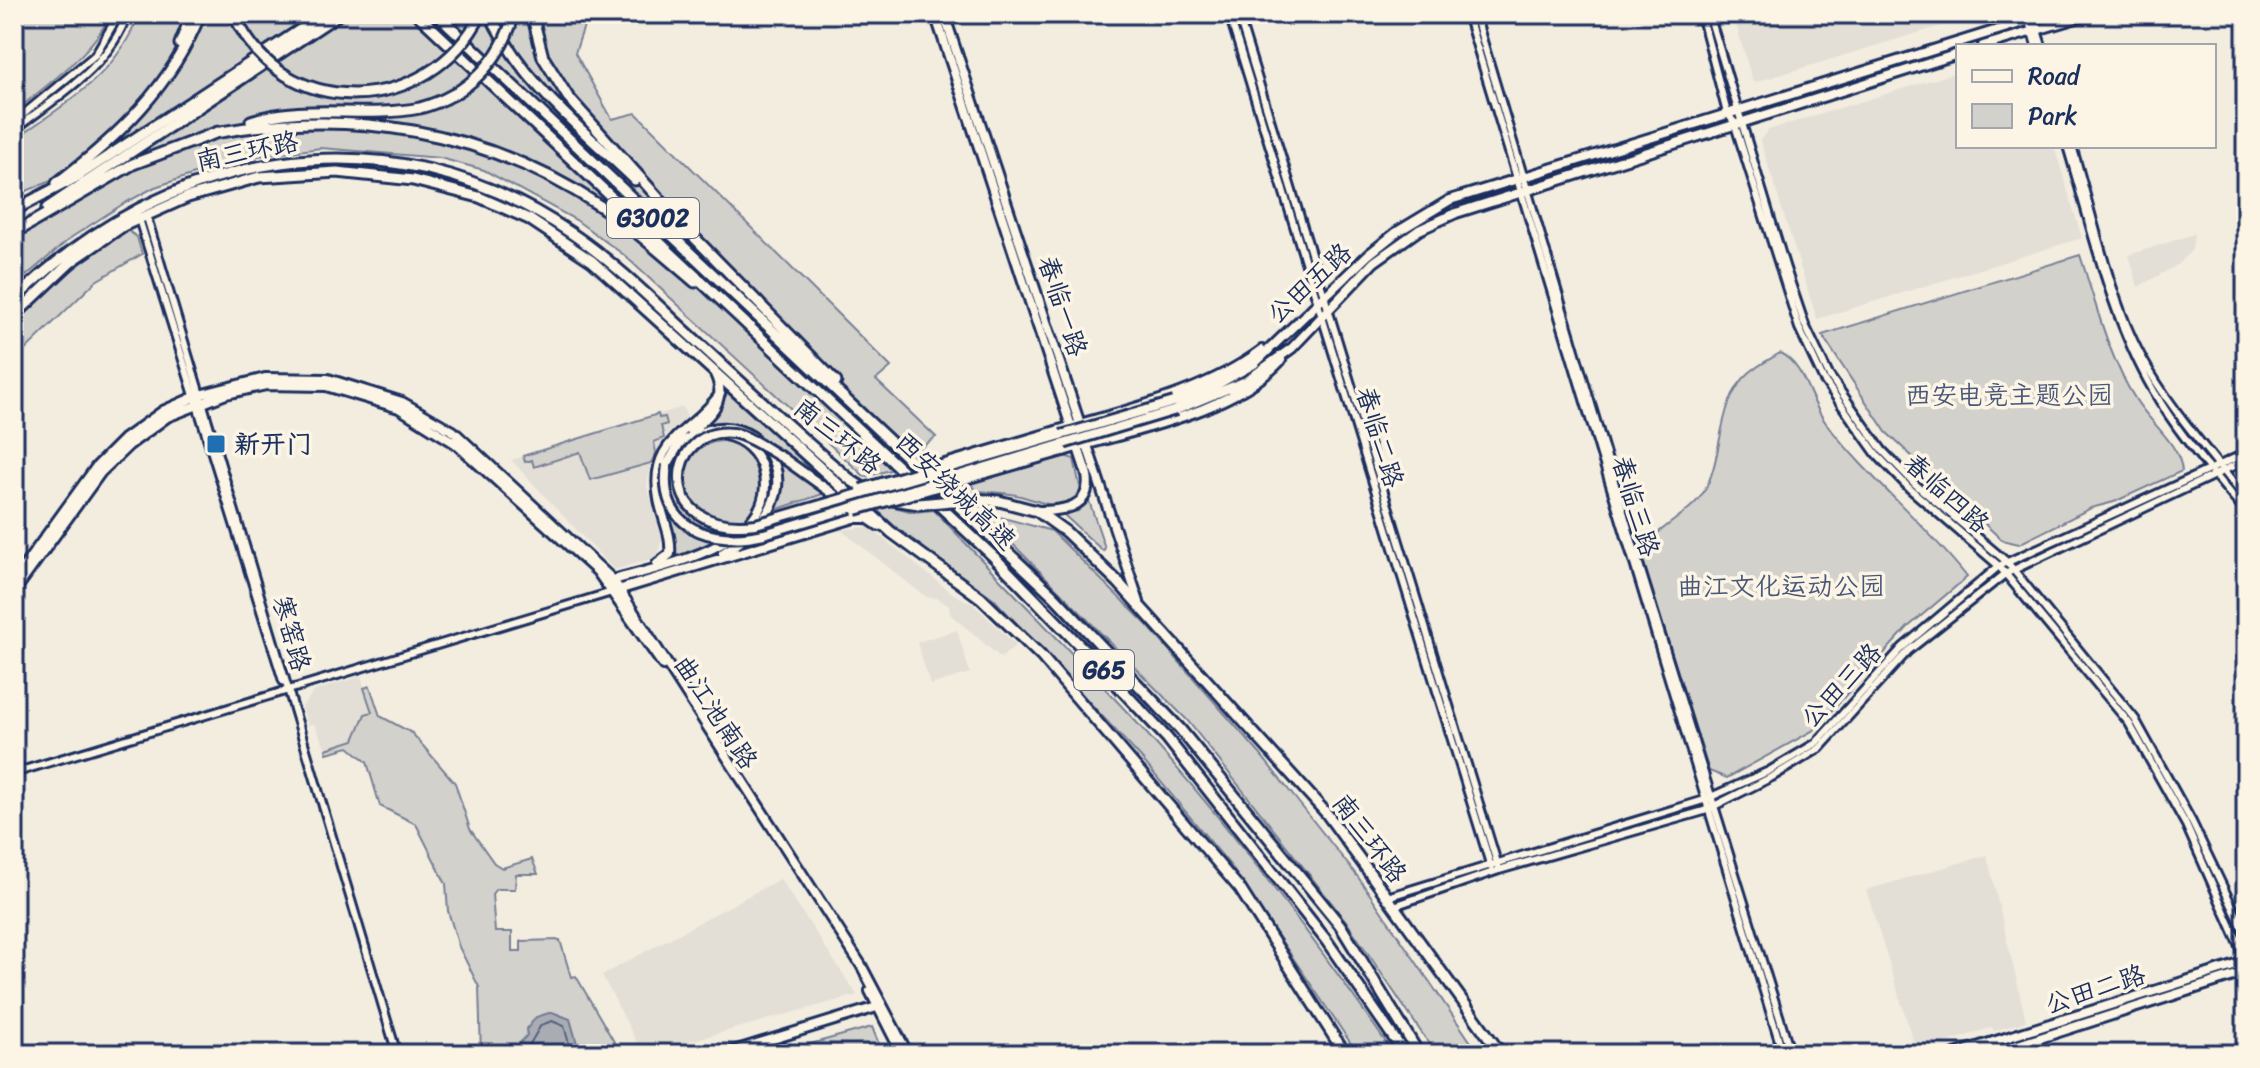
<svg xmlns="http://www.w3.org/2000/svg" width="2260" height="1068" font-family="Sriracha,'LXGW WenKai TC',sans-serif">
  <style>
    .built { fill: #e3dfd6 }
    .green { fill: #d3d1cc; stroke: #778095; stroke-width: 2 }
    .water { fill: #a9acb3; stroke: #707a91; stroke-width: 2 }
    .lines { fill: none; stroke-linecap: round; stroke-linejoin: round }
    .shore { stroke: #546180; stroke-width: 2 }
    .minor-casing { stroke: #1b2f5e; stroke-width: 12 }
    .major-casing { stroke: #1b2f5e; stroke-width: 14 }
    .highway-casing { stroke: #1b2f5e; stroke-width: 15 }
    .minor { stroke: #fcf5e5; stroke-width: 6 }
    .major { stroke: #fcf5e5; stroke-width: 8 }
    .highway { stroke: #fcf5e5; stroke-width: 9 }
    .major-bridge-casing { stroke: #1b2f5e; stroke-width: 14; stroke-linecap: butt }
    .highway-bridge-casing { stroke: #1b2f5e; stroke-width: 15; stroke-linecap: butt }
    .major-bridge { stroke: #fcf5e5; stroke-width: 8 }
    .highway-bridge { stroke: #fcf5e5; stroke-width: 9 }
    .poi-dot { fill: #1f6fb2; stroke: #fcf5e5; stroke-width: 3 }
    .labels { text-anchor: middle; stroke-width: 7; stroke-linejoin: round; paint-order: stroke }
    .shield { fill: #fcf5e5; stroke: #5e6a86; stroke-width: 2 }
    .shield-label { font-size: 24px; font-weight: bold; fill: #1b2f5e }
    .street-label { font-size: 26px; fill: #1b2f5e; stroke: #fcf5e5 }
    .park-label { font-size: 26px; fill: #49587a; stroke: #fcf5e5 }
    .poi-label { font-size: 26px; font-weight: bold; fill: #1b2f5e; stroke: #fcf5e5; text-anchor: start }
  </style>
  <rect width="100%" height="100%" fill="#f3ede0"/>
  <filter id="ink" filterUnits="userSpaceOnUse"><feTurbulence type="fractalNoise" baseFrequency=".0125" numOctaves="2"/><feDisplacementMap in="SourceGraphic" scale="16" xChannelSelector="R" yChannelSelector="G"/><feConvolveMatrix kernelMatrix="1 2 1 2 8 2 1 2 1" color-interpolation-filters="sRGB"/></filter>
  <g filter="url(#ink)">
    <!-- built -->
    <path class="built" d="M1733,14H1980L1753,83Z
      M1958,72V146H2054L2082,238L1817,319L1760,140L1768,130Z
      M2194,234L2192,250L2179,264L2138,287L2129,255Z
      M683,407L687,418L665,436L651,463L647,486L662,539L657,557L614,570L511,460Z
      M869,527L952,593L973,604L1016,645L1001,658L950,614L949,606L937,598L926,597L841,530Z
      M957,630L970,673L930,685L917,642Z
      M361,676L372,712L365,714L353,740L326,749L314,724L308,725L302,707L314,691Z
      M1987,855L2026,1021L1994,1031L1992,1027L1917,1053L1866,890Z
      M780,879L857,995L643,1054L602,975Z"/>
    <!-- green -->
    <path class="green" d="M14,14H111C91,55 51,81 17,110Z
      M139,14H588L575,53L612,119L636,113L891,367L876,380L936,437L890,470L865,477L624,255L576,220L484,170L440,158L321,148L243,158L155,187L123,204L72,237L14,286V241L27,228L65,207L51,181L14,196V140C65,103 117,76 139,14Z
      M127,230L137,237L142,254L96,281L14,361C14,351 12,339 14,329C19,306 105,245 127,230Z
      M2080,255C2096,303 2108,357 2136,400C2150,423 2180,444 2182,471L2114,502L2091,508L2019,544L2002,540L1886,432L1822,335Z
      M1780,353C1806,366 1809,401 1826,423C1869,479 1924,522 1967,577L1908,627L1814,730L1727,778L1709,771L1640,552C1657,527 1689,515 1703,493C1725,457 1715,403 1749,373C1758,365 1770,359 1780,353Z
      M723,386L832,489C795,465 746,416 703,426C718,414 724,404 723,386Z
      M658,414L659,418L665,417L667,424L661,426L664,438L654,442L656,453L651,463L590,480L580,452L534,467L532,460L525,462L523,456Z
      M726,441C742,444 752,451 757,467C774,516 711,555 670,560L673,538L666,515L690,498C677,469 694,440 726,441Z
      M1064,456L1074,459L1082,496C1060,516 1041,500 1016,495C1004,492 990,492 977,491L971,484Z
      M778,459L826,493L775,510L781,474Z
      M1089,501L1105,548L1103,551L1063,514L1078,511Z
      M891,506L913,512L934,510C1002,582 1073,653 1140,726C1233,829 1315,940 1394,1054H1358L1230,865L1141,758L993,598L903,534L877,510Z
      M981,512L1052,531L1147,625L1260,754L1358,877L1479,1054H1436L1346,921L1187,720Z
      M370,686L380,716L412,733L455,783L470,829L494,863L502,868L532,859L538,874H516L515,889H496L492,894L495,932H512V951H521V941L560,940L571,977L576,976L621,1054H481L479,987L459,947L448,911L446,884L416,824L380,806L367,762L349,747L327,753L326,749L354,740L365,714L372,712L364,688Z
      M872,1027L883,1054H774Z"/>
    <!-- water -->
    <path class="water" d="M552,1012L570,1019L580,1054H517L519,1044L527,1035L526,1030L536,1017Z"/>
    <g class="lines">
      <!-- shore -->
      <path class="shore" d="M524,1054L541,1025L552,1021L564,1026L572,1054"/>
      <defs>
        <path id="minor" d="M1229,14L1491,867
          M1238,14L1498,866
          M1467,14L1783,1054
          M1475,14L1630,535L1791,1054
          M1701,14L1727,113L1734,122L1799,328L1823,379L1877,455L1910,489L1999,566L2129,723L2186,825L2246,960
          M1709,14L1786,269L1805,325L1829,375L1882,450L1915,484L2007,562L2135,719L2192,822L2246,935
          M2027,14L2036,46
          M2032,14L2042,46
          M14,122L95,55L119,14
          M14,130C56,97 110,67 127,14
          M2067,146C2092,228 2110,316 2153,390C2178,434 2214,474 2246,513
          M2072,146C2092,211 2109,297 2141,356C2169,408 2210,453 2246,499
          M146,214L397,1054
          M139,219L283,681
          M14,773L612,592
          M1387,897L1704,800L1769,771L1816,743L1903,647L1999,566L2246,453
          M1394,906L1499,870L1704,811L1772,777L1820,748L1908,651L2005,574L2246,460"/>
        <path id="major" d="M935,14L1087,475C1093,508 1062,511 1037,511
          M944,14L1139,602
          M1983,46L2090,14
          M1174,402L1209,389L1254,364L1368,255L1397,232L1450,200L2049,14
          M1176,410L1246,381L1292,348L1374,262L1419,230L1456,213L1958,54
          M691,431C710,416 728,401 715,374
          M1056,431C1126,410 1203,394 1262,350
          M679,443C704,429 726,420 753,437
          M1063,451C1129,431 1233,413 1281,360
          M783,458L857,511
          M667,465L681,441
          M723,553C761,531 796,492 766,448
          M657,564L670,554C672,534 662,518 659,499C648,438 692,434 720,394
          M14,580L96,467L124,439L163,411L199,395L265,378L328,379L402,402L453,431L613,580L861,965L908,1054
          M612,585L613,580C660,567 782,544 763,471C758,451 743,439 725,435
          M618,590L854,518H867L879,526
          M14,592L101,472L129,445L167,417L226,394L266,385L326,386L399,408L455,443L597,571L663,665
          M870,991L900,1050
          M724,1054L880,1006
          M1955,1054L2246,962
          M1990,1054L2246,972"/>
        <path id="highway" d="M417,14L994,557L1090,656L1167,738L1326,940L1405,1054
          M437,14L1054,596L1180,729L1340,925L1419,1054
          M490,14C521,82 582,129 635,180
          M532,14L543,57L568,97L686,229L836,382
          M180,44L192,14
          M251,121C307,103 364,119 420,108
          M215,133C350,108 484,129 600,206C634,228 664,256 695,282
          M57,183C117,138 172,86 200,14
          M47,208L339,14
          M14,210L75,178L324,14
          M14,233L133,164L218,132
          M14,300C167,150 387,107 571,233C611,260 646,294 681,327C738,379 793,432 852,481L880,498L919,504
          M14,316L72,261L123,226L188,197L259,177L337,172L413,180L479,197L529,219L592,261L891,532L981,598L1041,656L1240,889L1345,1054
          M973,499L999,501L1037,511L1066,532L1118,582L1327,814L1501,1054"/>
      </defs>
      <!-- minor casing -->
      <use href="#minor" class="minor-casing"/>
      <!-- major casing -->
      <use href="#major" class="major-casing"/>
      <!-- highway casing -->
      <use href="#highway" class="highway-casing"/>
      <!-- minor -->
      <use href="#minor" class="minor"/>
      <!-- major -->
      <use href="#major" class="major"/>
      <!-- highway -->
      <use href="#highway" class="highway"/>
      <defs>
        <path id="major-bridge" d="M783,458C768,450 750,436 733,433C665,425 652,537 756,524L1174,402
          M667,465C657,529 712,546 764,534L1176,410
          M861,489L1056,431
          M856,510L1063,451"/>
        <path id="highway-bridge" d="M234,14C281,124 430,117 481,14
          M420,108C468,95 501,61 514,14
          M919,504L973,499"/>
      </defs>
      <!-- major-bridge casing -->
      <use href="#major-bridge" class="major-bridge-casing"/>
      <!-- highway-bridge casing -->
      <use href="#highway-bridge" class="highway-bridge-casing"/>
      <!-- major-bridge -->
      <use href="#major-bridge" class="major-bridge"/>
      <!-- highway-bridge -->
      <use href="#highway-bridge" class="highway-bridge"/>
    </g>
  </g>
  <!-- markers -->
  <rect class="poi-dot" x="206" y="434" width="20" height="20" rx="4"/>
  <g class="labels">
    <!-- shield labels -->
    <g class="shield">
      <rect x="607" y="198" width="92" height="40" rx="6"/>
      <rect x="1074" y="650" width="60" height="40" rx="6"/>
    </g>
    <g class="shield-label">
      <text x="653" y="226">G3002</text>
      <text x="1104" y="678">G65</text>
    </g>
    <!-- street labels -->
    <g class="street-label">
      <text transform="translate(247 151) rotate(-12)" y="9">南三环路</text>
      <text transform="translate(1309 283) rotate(-43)" y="9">公田五路</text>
      <text transform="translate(1063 306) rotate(72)" y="9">春临一路</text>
      <text transform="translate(838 436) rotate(39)" y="9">南三环路</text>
      <text transform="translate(1380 437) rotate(73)" y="9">春临二路</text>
      <text transform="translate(956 491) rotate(44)" y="9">西安绕城高速</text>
      <text transform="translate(1947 493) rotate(42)" y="9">春临四路</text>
      <text transform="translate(1636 506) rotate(73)" y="9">春临三路</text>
      <text transform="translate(292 633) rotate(75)" y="9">寒窑路</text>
      <text transform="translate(1841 685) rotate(-47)" y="9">公田三路</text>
      <text transform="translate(716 712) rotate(57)" y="9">曲江池南路</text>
      <text transform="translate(1370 838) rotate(53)" y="9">南三环路</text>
      <text transform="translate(2095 989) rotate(-18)" y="9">公田二路</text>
    </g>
    <!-- park labels -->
    <g class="park-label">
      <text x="2009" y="404">西安电竞主题公园</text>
      <text x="1781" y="595">曲江文化运动公园</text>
    </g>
    <!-- poi labels -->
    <g class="poi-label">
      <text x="234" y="453">新开门</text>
    </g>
  </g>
  <!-- margin -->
  <rect width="2260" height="1068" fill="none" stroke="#fcf5e5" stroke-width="48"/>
  <rect x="24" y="24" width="2212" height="1020" fill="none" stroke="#1b2f5e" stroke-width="3" filter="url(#ink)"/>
  <!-- legend -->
  <rect x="1956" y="44" width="260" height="104" fill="#fcf5e5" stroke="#a2a6af" stroke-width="2"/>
  <rect x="1972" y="70" width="40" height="12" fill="#fcf5e5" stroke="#a2a6af" stroke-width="2"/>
  <text x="2028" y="84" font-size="24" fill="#1b2f5e">Road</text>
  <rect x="1972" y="104" width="40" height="24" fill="#d3d1cc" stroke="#a2a6af" stroke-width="2"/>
  <text x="2028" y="124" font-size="24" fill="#1b2f5e">Park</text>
</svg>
